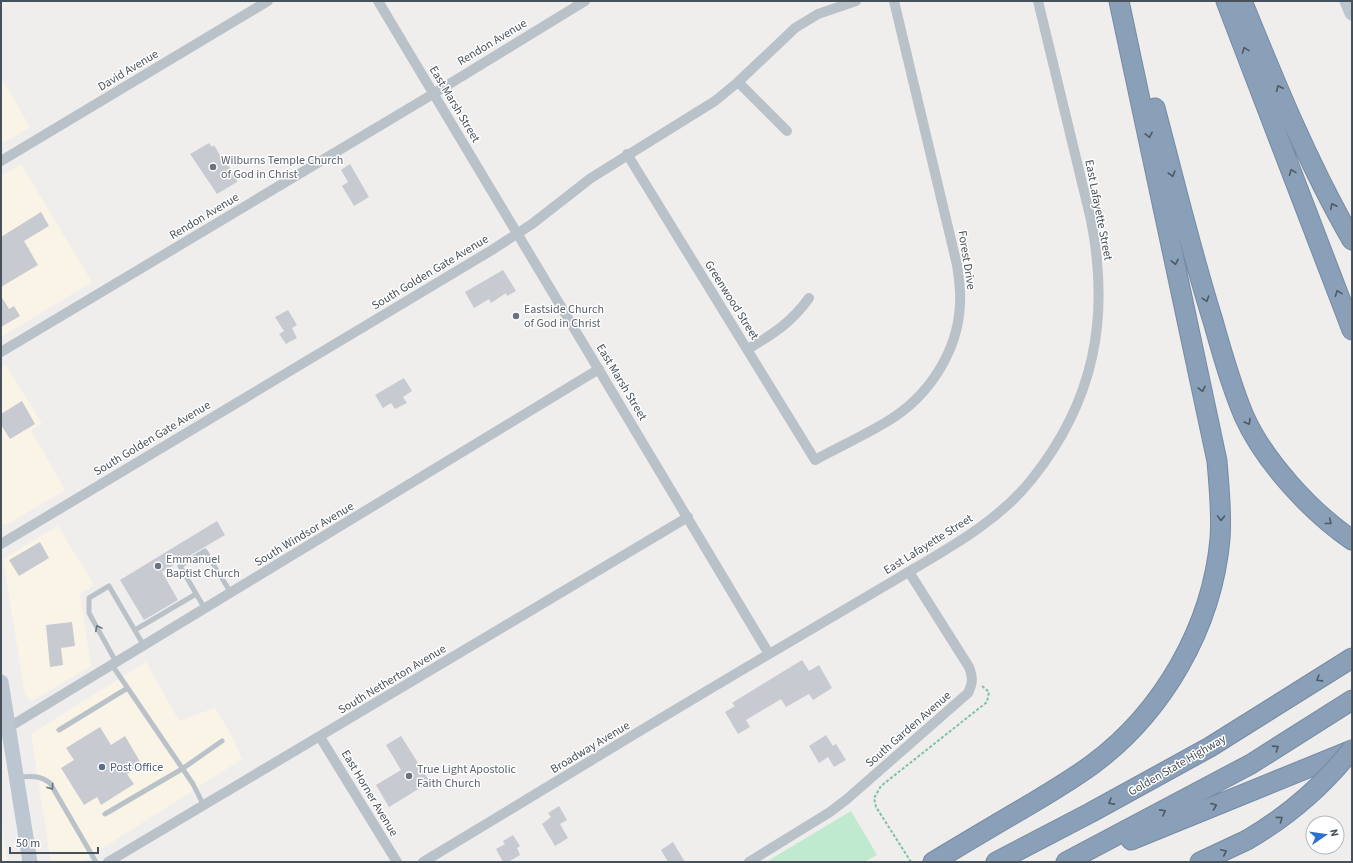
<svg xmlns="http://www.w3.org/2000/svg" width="1353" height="863" font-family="'Source Sans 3',sans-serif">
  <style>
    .commercial { fill: #faf4e7 }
    .green { fill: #bfeacf }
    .building { fill: #c7cad0 }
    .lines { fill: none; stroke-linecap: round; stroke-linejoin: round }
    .highway-casing { stroke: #758ba3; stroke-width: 21 }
    .path { stroke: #7bc49f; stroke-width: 2; stroke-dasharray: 3 2; stroke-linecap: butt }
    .lane { stroke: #bac2c9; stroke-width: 5 }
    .street { stroke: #bac2c9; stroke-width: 10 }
    .secondary { stroke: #bcc6d0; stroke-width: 15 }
    .highway { stroke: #89a0b8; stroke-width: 19 }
    .highway-bridge-casing { stroke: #758ba3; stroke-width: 21; stroke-linecap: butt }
    .highway-bridge { stroke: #89a0b8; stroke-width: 19 }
    .oneway { stroke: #4e5962 }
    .oneway2 { stroke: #6a737b }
    .worship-dot { fill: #6b7280; stroke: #fff; stroke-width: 1.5 }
    .service-dot { fill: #5c6f8a; stroke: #fff; stroke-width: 1.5 }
    .labels { text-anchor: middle; stroke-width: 3; stroke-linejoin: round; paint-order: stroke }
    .street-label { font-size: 12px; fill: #475159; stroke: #fff }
    .worship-label { font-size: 12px; fill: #5b616d; stroke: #fff; text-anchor: start }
    .service-label { font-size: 12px; fill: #4e5e75; stroke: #fff; text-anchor: start }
  </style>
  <rect width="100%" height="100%" fill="#f0eded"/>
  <!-- commercial -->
  <path class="commercial" d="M1,78L30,127L1,144Z
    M21,164L92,282L1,337V176Z
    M6,365L42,424L31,430L65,490L6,525L1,523V368Z
    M58,526L94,585L80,594L91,666L32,701L25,695L3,559Z
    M146,662L179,721L215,708L232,736L242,759L81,862H51L31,734Z
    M1,821L7,862H1Z"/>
  <!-- green -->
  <path class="green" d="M851,811L877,855L864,862H766Z"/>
  <!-- building -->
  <path class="building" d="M209,143L212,147L214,145L221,157L223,156L237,180V182L217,194L190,154Z
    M350,164L369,197L354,206L342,186L348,182L341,170Z
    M41,212L49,226L24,241L38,265L1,287V237Z
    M503,270L516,291L507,296L506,293L491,303L489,299L474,308L465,292Z
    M1,296L9,309L14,306L20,316L1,327Z
    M288,310L297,325L292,328L297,338L286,344L279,334L284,331L275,317Z
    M404,378L412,391L403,397L407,403L395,409L391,403L383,408L375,395Z
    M22,401L35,424L10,439L1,425V414Z
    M217,521L225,535L162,572L178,600L144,620L120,580Z
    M40,542L49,558L19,576L9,560Z
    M72,622L75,646L61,648L63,665L50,667L46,625Z
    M802,660L809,671L819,665L832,688L813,700L809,694L786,707L781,699L746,720L750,727L738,734L725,712L735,706L732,703Z
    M100,727L111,745L125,736L142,765L127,774L134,784L101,805L97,797L84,805L61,768L74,760L66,748Z
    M826,735L833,746L836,744L846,760L834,767L828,757L819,763L809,746Z
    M401,736L430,782L389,807L376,785L401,770L386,745Z
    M559,806L567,820L560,824L568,838L555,846L542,824L551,817L548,813Z
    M513,835L520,846L517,848L520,855L508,862H503L496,849L505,844L503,841Z
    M673,842L685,862H668L661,850Z"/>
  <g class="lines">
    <defs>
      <path id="highway" d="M1226,1L1352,330
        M1242,1C1275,82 1308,164 1352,240
        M1155,108C1174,179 1191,251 1213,321C1222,353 1231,385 1244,416C1264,461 1311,512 1352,540
        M1131,840L1352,750
        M933,862C966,842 1000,822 1034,802C1054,790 1074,778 1093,764C1163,712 1212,627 1220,539C1222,513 1219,487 1217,461L1119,1
        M996,862L1090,813L1210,747L1352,658
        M1066,862L1251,764L1352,700
        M1200,862L1247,840"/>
    </defs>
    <!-- highway casing -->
    <use href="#highway" class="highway-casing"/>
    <!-- path -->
    <path class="path" d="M911,862L876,807L874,798L881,786L987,702L989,692L981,685"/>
    <!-- lane -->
    <path class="lane" d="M205,609L180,566L205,551L231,593
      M135,630L196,594
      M116,662L89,613V598L109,586L144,646
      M112,665L193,784L203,804
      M59,730L126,689
      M17,777C30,776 40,775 50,783L96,862
      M105,814L182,769L222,741"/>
    <!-- street -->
    <path class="street" d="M378,1L769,654
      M738,82L787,131
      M627,154L815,460C839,447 865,435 888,421C928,397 958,352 960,304C961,291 959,278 957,265L894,1
      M1,161L268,1
      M748,349C773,334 791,323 809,298
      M1,352L433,94L585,1
      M1,544L492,250L532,224L591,178L715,101L738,82L795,28L818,14L856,1
      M1,732L599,369
      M320,737L397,862
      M108,862L688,517
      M423,862C545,789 666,714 788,643C826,621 863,599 900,577C947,549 998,522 1032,479C1095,400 1110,317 1091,220L1038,1
      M749,862L830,812L847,799L968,693C973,683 973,678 969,667L909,572"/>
    <!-- secondary -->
    <path class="secondary" d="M1347,1L1352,13
      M1,682L30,862"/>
    <!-- highway -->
    <use href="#highway" class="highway"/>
    <defs>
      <path id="highway-bridge" d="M1247,840C1288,816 1323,786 1352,749"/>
    </defs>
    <!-- highway-bridge casing -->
    <use href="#highway-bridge" class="highway-bridge-casing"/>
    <!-- highway-bridge -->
    <use href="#highway-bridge" class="highway-bridge"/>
  </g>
  <!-- one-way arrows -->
  <defs><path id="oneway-chevron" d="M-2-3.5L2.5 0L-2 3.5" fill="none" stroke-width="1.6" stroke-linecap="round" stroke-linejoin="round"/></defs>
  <g class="oneway">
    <use href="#oneway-chevron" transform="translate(1245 50) rotate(-111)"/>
    <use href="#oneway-chevron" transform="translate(1279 88) rotate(-115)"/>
    <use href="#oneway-chevron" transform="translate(1149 135) rotate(78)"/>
    <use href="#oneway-chevron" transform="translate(1292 172) rotate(-111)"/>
    <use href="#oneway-chevron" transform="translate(1172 174) rotate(75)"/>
    <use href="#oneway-chevron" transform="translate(1333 206) rotate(-116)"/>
    <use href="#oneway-chevron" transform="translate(1175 262) rotate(78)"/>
    <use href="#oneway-chevron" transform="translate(1338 293) rotate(-111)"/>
    <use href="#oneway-chevron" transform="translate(1206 299) rotate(73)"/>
    <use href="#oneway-chevron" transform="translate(1202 389) rotate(78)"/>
    <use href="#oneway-chevron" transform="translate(1248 422) rotate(59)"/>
    <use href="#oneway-chevron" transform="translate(1221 518) rotate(92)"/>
    <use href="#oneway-chevron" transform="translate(1329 522) rotate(39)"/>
    <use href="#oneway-chevron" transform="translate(1319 679) rotate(148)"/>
    <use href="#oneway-chevron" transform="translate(1276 748) rotate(-33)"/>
    <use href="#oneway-chevron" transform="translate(1111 802) rotate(151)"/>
    <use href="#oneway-chevron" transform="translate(1214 806) rotate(-22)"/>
    <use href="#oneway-chevron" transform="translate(1163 812) rotate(-28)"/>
    <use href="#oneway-chevron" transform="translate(1280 819) rotate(-36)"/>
    <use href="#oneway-chevron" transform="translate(1224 852) rotate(-25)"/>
  </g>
  <g class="oneway2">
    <use href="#oneway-chevron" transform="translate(98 628) rotate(-118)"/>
    <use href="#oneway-chevron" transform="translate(51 787) rotate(54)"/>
  </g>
  <!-- markers -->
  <g class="worship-dot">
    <circle cx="213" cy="167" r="4"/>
    <circle cx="516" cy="316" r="4"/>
    <circle cx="158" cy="566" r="4"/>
    <circle cx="409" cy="776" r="4"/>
  </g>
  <circle class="service-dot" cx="102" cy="767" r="4"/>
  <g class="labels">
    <!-- street labels -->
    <g class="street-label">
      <text transform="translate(492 42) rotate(-31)" y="4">Rendon Avenue</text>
      <text transform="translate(128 70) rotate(-31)" y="4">David Avenue</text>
      <text transform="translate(455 104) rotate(59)" y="4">East Marsh Street</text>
      <text transform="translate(1099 210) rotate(79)" y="4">East Lafayette Street</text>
      <text transform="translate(204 216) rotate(-31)" y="4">Rendon Avenue</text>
      <text transform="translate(967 260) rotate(81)" y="4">Forest Drive</text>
      <text transform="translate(430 272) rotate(-31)" y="4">South Golden Gate Avenue</text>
      <text transform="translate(732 300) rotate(58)" y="4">Greenwood Street</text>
      <text transform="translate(622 382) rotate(59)" y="4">East Marsh Street</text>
      <text transform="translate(152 438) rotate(-31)" y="4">South Golden Gate Avenue</text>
      <text transform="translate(304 534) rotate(-31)" y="4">South Windsor Avenue</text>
      <text transform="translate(928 544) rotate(-32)" y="4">East Lafayette Street</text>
      <text transform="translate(392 679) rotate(-31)" y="4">South Netherton Avenue</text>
      <text transform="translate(908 729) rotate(-41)" y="4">South Garden Avenue</text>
      <text transform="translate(590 747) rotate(-31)" y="4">Broadway Avenue</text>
      <text transform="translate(1177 765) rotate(-30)" y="4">Golden State Highway</text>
      <text transform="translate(370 793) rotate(59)" y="4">East Horner Avenue</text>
    </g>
    <!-- worship labels -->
    <g class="worship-label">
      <text x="221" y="164">Wilburns Temple Church<tspan x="221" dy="14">of God in Christ</tspan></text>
      <text x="524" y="313">Eastside Church<tspan x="524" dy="14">of God in Christ</tspan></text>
      <text x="166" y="563">Emmanuel<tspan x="166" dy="14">Baptist Church</tspan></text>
      <text x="417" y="773">True Light Apostolic<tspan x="417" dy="14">Faith Church</tspan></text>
    </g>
    <!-- service labels -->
    <g class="service-label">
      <text x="110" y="771">Post Office</text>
    </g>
  </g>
  <!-- border -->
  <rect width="1353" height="863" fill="none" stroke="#475159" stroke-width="4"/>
  <!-- north arrow -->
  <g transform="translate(1325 835) rotate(77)"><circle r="19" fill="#ffffff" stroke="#b5b9bd"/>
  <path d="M0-3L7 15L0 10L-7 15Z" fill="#2a72cd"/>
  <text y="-6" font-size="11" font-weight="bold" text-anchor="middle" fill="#475159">N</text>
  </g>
  <!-- scale -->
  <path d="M10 847v6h88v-6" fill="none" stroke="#475159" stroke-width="2"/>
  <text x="16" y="847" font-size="12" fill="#475159" stroke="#ffffff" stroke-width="3" paint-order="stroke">50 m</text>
</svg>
